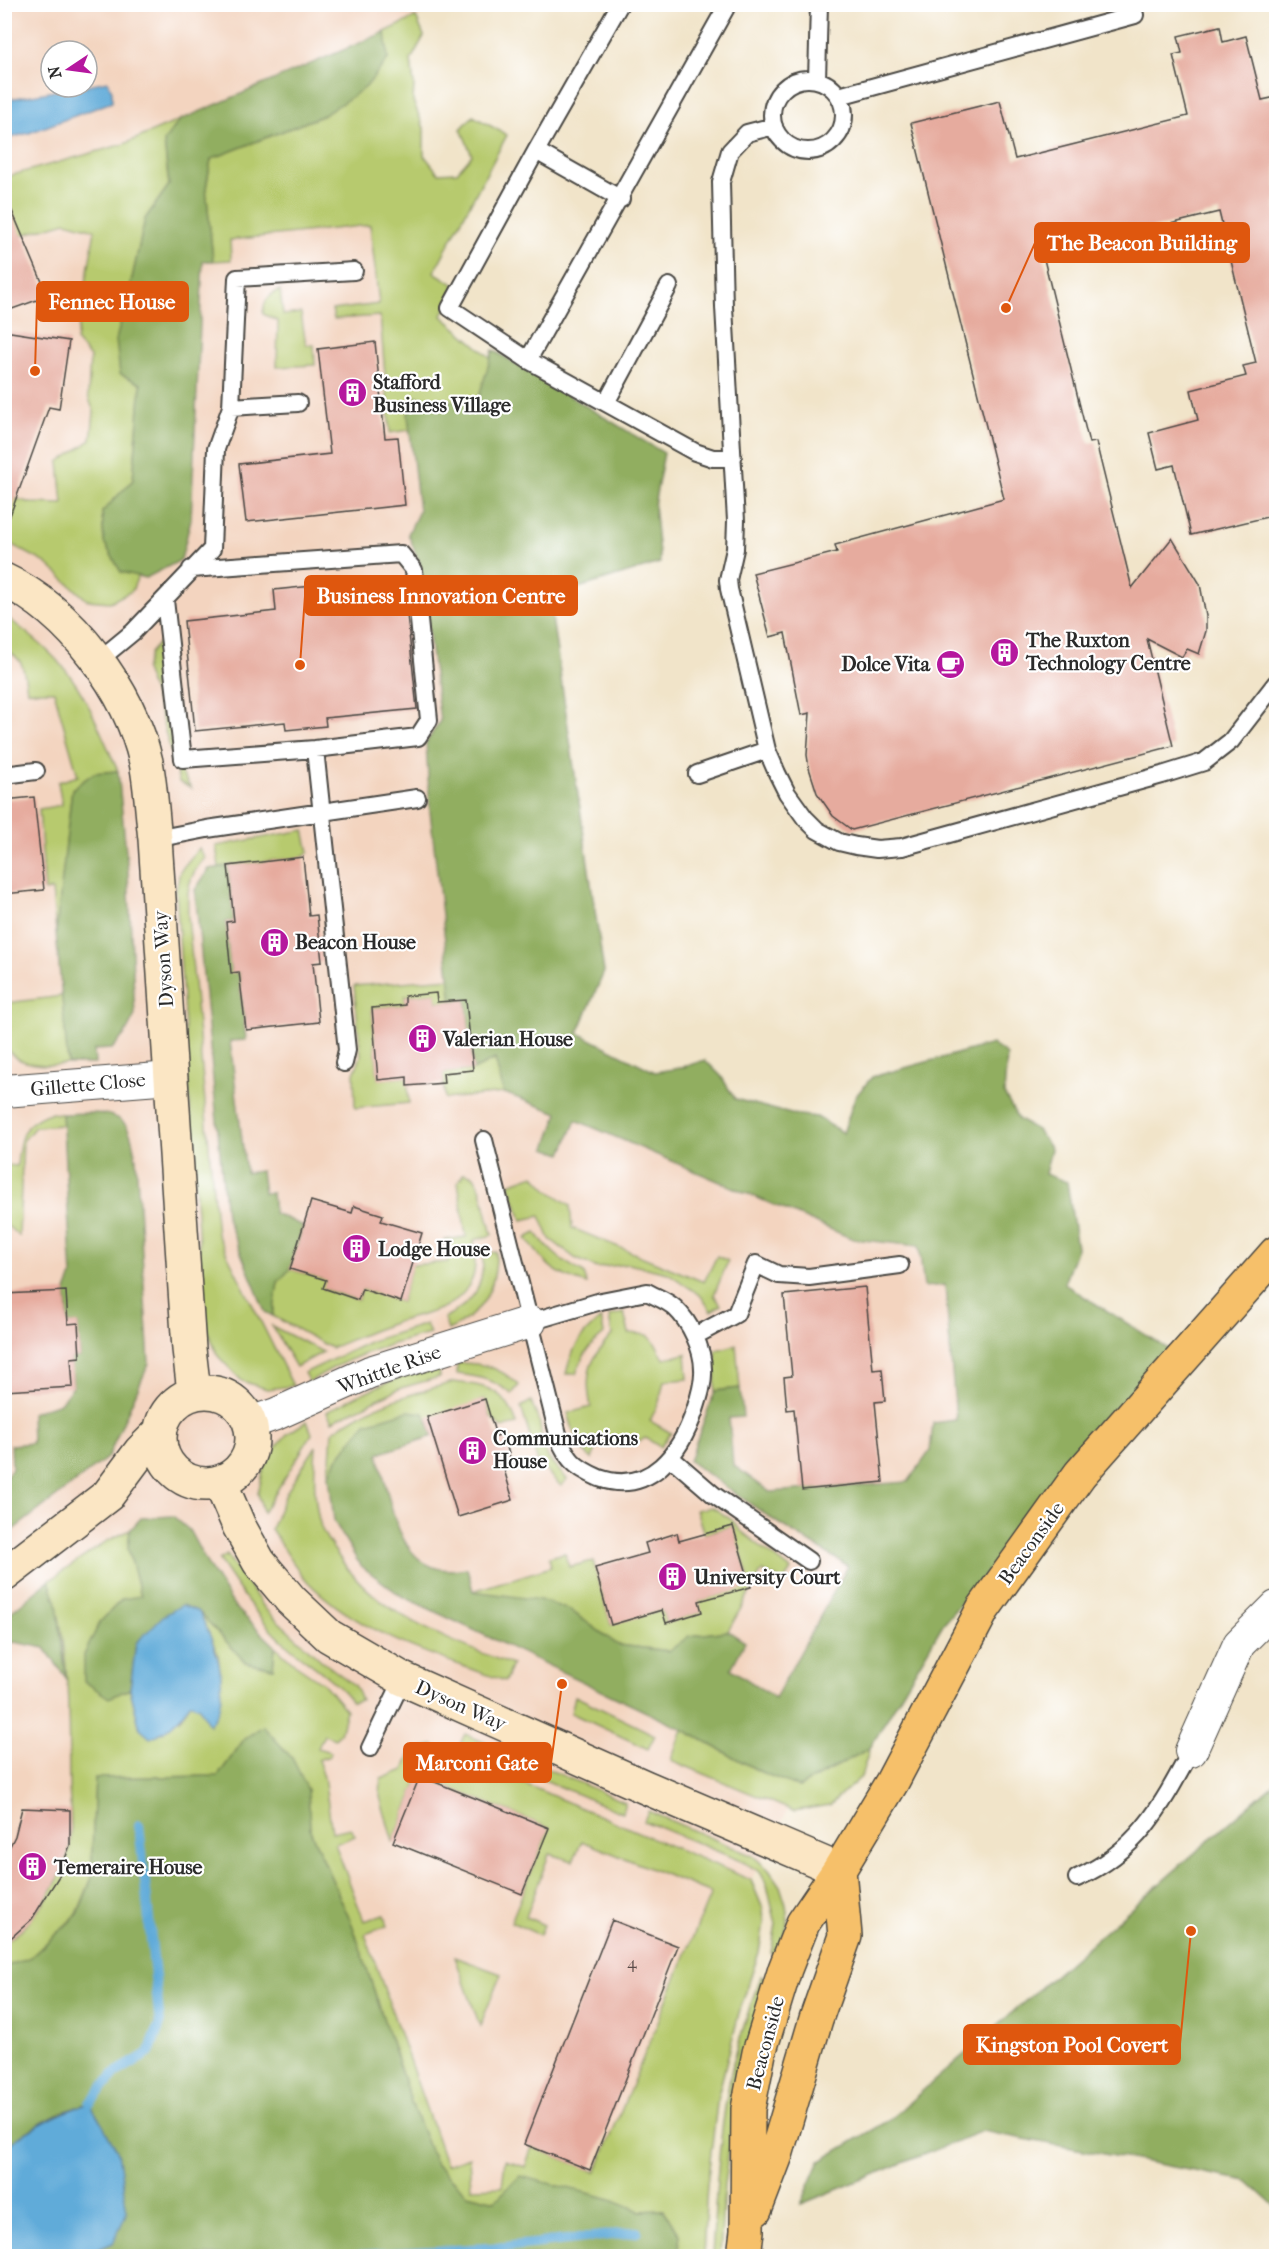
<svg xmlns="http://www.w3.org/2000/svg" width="1281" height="2261" font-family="'IM FELL French Canon',serif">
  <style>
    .built { fill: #f3d4bf; fill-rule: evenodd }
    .green { fill: #b7ca6e; stroke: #717a4c; stroke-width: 1.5 }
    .forest { fill: #91ae61; stroke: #5e6c46; stroke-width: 1.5 }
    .water { fill: #61abd9; stroke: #466b82; stroke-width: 1.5 }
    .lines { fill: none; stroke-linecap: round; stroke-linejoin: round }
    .stream { stroke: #61abd9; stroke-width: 10 }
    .building { fill: #e6ab9e }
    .lane-casing { stroke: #494743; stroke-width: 20 }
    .street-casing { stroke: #494743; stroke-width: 34 }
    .secondary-casing { stroke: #494743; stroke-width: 36 }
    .highway-casing { stroke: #494743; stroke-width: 36 }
    .lane { stroke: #fff; stroke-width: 16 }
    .street { stroke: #fff; stroke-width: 32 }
    .secondary { stroke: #fbe6c4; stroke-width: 33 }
    .highway { stroke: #f6c06b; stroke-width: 33 }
    .labels { text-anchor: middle; stroke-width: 4.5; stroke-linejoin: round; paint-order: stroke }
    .number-label { font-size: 16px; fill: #5a4b48 }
    .poi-label { font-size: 20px; font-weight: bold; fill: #2b2b2b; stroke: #fff; text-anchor: start }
    .street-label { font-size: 20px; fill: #2b2b2b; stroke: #fff }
    .leader { fill: none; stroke: #df570e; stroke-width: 2 }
    .callout-dot { fill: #df570e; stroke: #fff; stroke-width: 2 }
    .callout { fill: #df570e; stroke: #df570e; stroke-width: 2 }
    .callout-label { font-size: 21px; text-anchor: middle; font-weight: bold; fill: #fff }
  </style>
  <rect width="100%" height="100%" fill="#fff"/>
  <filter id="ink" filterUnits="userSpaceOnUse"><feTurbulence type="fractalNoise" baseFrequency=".0167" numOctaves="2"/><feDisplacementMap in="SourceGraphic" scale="12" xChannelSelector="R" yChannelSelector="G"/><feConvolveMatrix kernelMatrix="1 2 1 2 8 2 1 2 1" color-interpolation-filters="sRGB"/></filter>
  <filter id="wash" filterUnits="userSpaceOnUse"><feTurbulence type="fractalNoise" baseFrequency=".008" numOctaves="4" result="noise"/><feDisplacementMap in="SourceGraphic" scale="24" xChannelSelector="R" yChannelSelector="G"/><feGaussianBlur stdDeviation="1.35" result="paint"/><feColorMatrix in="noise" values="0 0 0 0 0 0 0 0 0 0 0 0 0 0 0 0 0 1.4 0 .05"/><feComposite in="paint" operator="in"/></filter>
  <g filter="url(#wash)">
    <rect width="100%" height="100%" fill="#f1e4c9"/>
    <!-- built -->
    <path class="built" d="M5,5H443L371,39L536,1012L846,1168L1064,1284L751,1880L643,2256H5ZM51,51H87V87H51Z"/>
    <!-- green -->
    <path class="green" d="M416,17L424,36L411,60L414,85L413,101L424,128V155L438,173L457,172L472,155L461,129L473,116L507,135L434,272L455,285L442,316L491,358L477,403L414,397L408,415L410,430L390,433L380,316L334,319L332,310L379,304L370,225L230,240L231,260L213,261L206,188L211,159L324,115L388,59L385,32Z
      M180,120L164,142L169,185L145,219L133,274L141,383L133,480L102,512L104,542L121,572L138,576L132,591L110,602L87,600L46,563L5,541L4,495L31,503L63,504L59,462L91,440L94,412L88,396L90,357L76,341L95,230L66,222L5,240V177L124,144Z
      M280,290L283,315L301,313L306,345H314L315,365L277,367L278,321L263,314C264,301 267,296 280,290Z
      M4,615C25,631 47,648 64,668C89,698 102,736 118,771L94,773L72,789L56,933L52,890L45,891L39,809L62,805L58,782L78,776L54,691H27C24,672 25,658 5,650Z
      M164,637L160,691L177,745L182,774L191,788L179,782L159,709L145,670L150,653Z
      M304,830L309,852L303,857L219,867L216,846Z
      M199,848L205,858C187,877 187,891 188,916L217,1234L293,1386L267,1389L242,1381L218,1356L204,1322L176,890L180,871Z
      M450,978L452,1001L437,1002L436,993L405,996V1005L372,1008L378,1079L407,1077L409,1103L355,1108L354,1074L361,1056L354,986Z
      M62,996L68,1064C47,1066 10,1068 4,1040C3,1029 4,1017 5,1007L7,1003Z
      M495,1059L504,1093L445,1099L443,1073L473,1070Z
      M50,1113L62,1114L63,1125L35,1127L23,1141L19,1236L5,1224L6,1165L17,1166C19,1138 21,1123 50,1113Z
      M464,1173L474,1176L481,1190L492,1235L474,1240C474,1255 478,1272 469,1285C454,1311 422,1314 397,1322C375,1329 353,1339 331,1348L273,1316L278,1282L290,1269L326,1280L324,1289L358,1300L362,1289L401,1302L412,1265L448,1262L445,1240L466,1237L458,1182Z
      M534,1175L548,1190L570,1205L572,1228L704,1282L717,1256L728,1261L714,1295L721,1305L711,1311L701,1296L668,1273L628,1264L597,1268L575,1258L550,1239L540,1216L522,1220L509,1184Z
      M536,1233C551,1253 562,1261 584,1273L587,1284C553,1274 546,1265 526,1238Z
      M496,1252C497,1289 482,1315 448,1330L444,1318C474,1302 484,1288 483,1254Z
      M624,1313L629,1333L648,1335L657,1346L664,1359L686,1354L688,1379L664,1381L659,1402L650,1421L671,1433L660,1447L646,1438C626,1446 620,1450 599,1441L592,1459L578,1446L568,1413L591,1407C584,1374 589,1360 612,1335L609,1316Z
      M601,1318L604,1334C588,1347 583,1355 576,1374H566C572,1347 580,1336 601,1318Z
      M426,1324L430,1334C387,1344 345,1358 309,1382L304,1373L371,1341Z
      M272,1326L323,1352L296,1367Z
      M736,1345L740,1388L715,1391L716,1350Z
      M457,1363C484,1363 499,1367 519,1385L512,1394C494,1380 479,1376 457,1374Z
      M438,1366L440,1377L401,1388L332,1421L327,1412C363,1391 398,1376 438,1366Z
      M454,1382C488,1386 505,1389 517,1424L501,1428L491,1417L485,1399L337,1459L329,1476L332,1432C367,1405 412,1394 454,1382Z
      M531,1401L540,1424L542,1444L549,1459L567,1479L561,1486L538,1463L521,1407Z
      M307,1421L312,1434L263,1513L258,1493L264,1468L273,1451L287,1434Z
      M316,1446C314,1474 313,1500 321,1527C324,1535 330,1544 335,1551C375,1615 445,1638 512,1665L505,1681C438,1657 360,1635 308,1582C294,1567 283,1546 271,1529L286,1493Z
      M712,1507L732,1520L741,1531L791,1570L784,1581L762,1571L728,1631L690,1636L669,1651L618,1645L570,1610L473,1591L551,1567L549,1557L565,1553L569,1567L593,1561L611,1625L662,1610L666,1623L701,1612L699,1601L751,1586L733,1526L704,1534L696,1510Z
      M130,1530L128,1548L141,1596L109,1697L130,1689L140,1729L179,1720L191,1703L199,1706L209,1724L221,1678L218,1654L199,1612L219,1632L273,1668L275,1646L296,1665L324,1684L346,1710L340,1734L335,1739L324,1735L318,1748L330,1752V1756L318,1760L324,1777L332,1832L351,1828L355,1836L335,1844L364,1921L384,1915L387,1926L365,1934L446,2165L469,2157L471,2188L502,2187L505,2160L525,2167L532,2147L596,2172L711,1893L582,1841L573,1861L549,1854L526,1917L544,1925L540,1935L511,1922L549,1828L420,1776L393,1842L380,1797L381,1779L404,1770L412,1750L433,1745L751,1880L763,1909L764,1923L759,1952L739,2013L718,2096L707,2185L703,2256H677L679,2235L664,2210L640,2211L611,2199L520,2177L496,2201L467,2194L436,2165L414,2111L353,1927L310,1830L308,1790L245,1738L218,1776L95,1778L91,1880L77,1914L31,1957L5,1967V1942C32,1926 65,1877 70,1845C73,1827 69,1800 69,1781C68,1715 71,1643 49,1581L107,1541Z
      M227,1555L266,1610L322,1661L354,1685L361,1700L352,1702C335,1678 308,1664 286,1644C259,1620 239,1590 219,1560Z
      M575,1696L655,1735L648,1749L571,1713Z
      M682,1729L761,1772L799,1787L870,1748L861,1777L830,1805L793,1811L671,1760Z
      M465,1734L625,1802L622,1813L460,1744Z
      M648,1811L753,1856L769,1870L780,1886L786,1905L788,1921L778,1955L771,1953L776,1924L767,1885L760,1872L743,1862L644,1821Z
      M455,1957L501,1974L480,2026Z
      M761,1976L768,1979L739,2080L724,2185L720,2256H712C716,2193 719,2127 733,2064C741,2034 750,2005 761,1976Z"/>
    <!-- forest -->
    <path class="forest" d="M385,32L388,59L366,87L324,115L211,159L206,188L213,261H203L191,519L181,560L146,578L121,572L104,542L102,512L133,480L141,384L120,374L116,340L133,274L145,219L169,185L164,141L180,120Z
      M493,350L664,453L654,505L660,563L549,597L604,972L578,1033L655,1072L680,1068L705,1060L721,1076L735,1099L791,1114L817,1117L843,1133L855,1097L872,1077L992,1044L1007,1055L1004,1094L1019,1120L1037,1130L1051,1149L1045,1174L1067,1182L1077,1248L1064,1284L1173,1352L943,1624L870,1748L799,1787L761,1772L682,1729L400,1595L360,1565L334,1521L329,1476L337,1459L366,1423L408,1411L424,1413L433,1436L378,1454C392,1505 398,1583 467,1568L473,1591L540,1600L570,1610L618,1645L669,1651L689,1636L728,1631L745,1642L731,1669L775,1698L848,1566L778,1523L689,1461L715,1391L740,1388L743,1417L729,1418L733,1465L770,1492L908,1482L930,1451L933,1423L956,1420L945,1285L924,1287L919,1246L853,1239L576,1120L562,1154L546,1148L558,1113L504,1093L495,1059L473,1070L466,1000L452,1001L430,811L426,743L440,721L420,564L408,534L419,511L408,415L414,397L477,403Z
      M118,771L128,872L135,1015L125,1034L112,1049L94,1050L95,1064H68L56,933L72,789L94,773Z
      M228,866L234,921L226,922L231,972H239L246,1040L230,1041L246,1173L261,1171L264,1193H272L274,1213L303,1226L290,1269L278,1282L273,1316L265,1312L226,1216L195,890L209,869Z
      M62,1114C80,1114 109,1109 123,1122C132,1131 133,1147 136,1158L149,1363L108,1457L5,1536V1478L12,1468L11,1445L32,1443L31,1413L60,1403L73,1387L71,1358L80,1357L78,1324H68L66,1291L72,1276Z
      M173,1516L189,1530L209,1567L235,1607L275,1646L273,1668L245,1662L199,1612L182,1605L136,1643L130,1689L109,1698L84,1681V1655L100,1622L122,1599L141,1596L128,1548L130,1530L141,1518Z
      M49,1581L57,1603L66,1678L45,1648L14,1642L5,1644V1617Z
      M263,1726L292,1758L308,1790L310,1830L353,1927L414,2111L436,2165L467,2194L495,2201L520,2176L611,2199L640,2211L664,2210L680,2235L677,2256H82L113,2243L90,2103C58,2111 31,2128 5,2147V1967L31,1957L78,1914L91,1880L95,1778L218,1776L245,1738Z
      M1276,1782V2207L1247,2181L982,2131L801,2204L820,2161L888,2121Z"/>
    <!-- water -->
    <path class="water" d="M107,81L112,91V102L29,133L5,139V100L77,87H87V85Z
      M182,1605L199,1612C214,1641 227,1674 219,1708C218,1714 212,1720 209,1725L199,1707L191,1703C179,1719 169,1731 150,1738L140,1729L130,1689L136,1643L163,1616Z
      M90,2103L118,2152L127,2212L113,2243L82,2256H5V2147C31,2128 58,2113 90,2103Z"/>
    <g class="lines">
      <!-- stream -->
      <path class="stream" d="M90,2103L115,2073L149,2053L160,2024L139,1825
        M352,2256L505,2247L637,2232"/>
    </g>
    <g id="blocks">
      <!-- building -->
      <path class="building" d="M1220,26L1223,42L1246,36L1262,100L1276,97V515L1191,535L1174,465L1158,469L1149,433L1198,420L1191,390L1246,376L1243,366L1256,363L1219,212L1043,255L1089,443L1096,442L1132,588L1172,538L1200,584L1206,616V631L1199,654L1187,649L1182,657L1147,639L1173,746L852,830L833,816L817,793L809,768L807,755L810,713L801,715L785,633L770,637L753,573L837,552L835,545L1004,499L911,123L1000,101L1015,159L1188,116L1173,55L1182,53L1178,36Z
        M4,192L48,296L4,312Z
        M4,331L69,341L59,409L49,407L8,521L4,520Z
        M375,342L385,438L398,437L405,505L246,522L239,464L330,454L318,349Z
        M312,586L314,606L405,596L417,709L325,718L326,726L286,730L285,722L195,731L184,621L276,611L274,590Z
        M34,797L44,890L4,894V800Z
        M303,857L309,916L317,915L322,962L313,963L319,1022L246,1030L239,972L231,973L226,922L234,921L228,866Z
        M436,993L437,1002L466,1000L473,1070L443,1073L444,1083L407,1086V1077L378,1080L372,1008L405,1005V996Z
        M311,1201L352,1213L354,1206L383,1215L381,1221L422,1233L401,1302L362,1289L358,1300L323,1288L326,1280L290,1269Z
        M865,1287L873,1370L882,1369L885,1401L875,1402L883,1482L802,1490L794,1409L787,1410L784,1377L792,1376L784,1295Z
        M66,1291L68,1324L78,1323L80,1357L71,1358L73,1387L4,1391V1294Z
        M485,1399L496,1436L503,1434L512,1464L503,1466L513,1500L458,1517L427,1417Z
        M733,1526L751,1587L699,1601L702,1612L666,1623L662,1610L611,1625L595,1568L648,1553L645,1543L677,1533L679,1541Z
        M420,1776L549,1828L522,1894L393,1842Z
        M22,1808L70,1810V1845L59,1876L32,1919L4,1944V1858L15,1836Z
        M612,1920L678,1946L590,2170L524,2144Z"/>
    </g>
  </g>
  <g filter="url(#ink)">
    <use href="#blocks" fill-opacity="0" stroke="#494743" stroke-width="1.5"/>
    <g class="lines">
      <defs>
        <path id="lane" d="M728,4L528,360L695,452L713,458H733
          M772 115a36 36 0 1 1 72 0a36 36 0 1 1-72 0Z
          M817,80L819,4
          M839,96L1135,15L1131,4
          M774,126L747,133L730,151L721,182L724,307L736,521L735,549L728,580L729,589L767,750L777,773L787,793L805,818L817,830L839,842L856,846L877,849L902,847L1162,775L1204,762L1231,741L1276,683
          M536,151L621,199
          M528,360L450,308L536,151L620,4
          M606,403L669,286
          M231,407L237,278L354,271
          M165,600L183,759L315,749L418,737L429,720L414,570L401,554L191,569
          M99,660L133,632L212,549L216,449L231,407L298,403
          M315,749L347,1050L344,1063
          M697,774L767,750
          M4,775L36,771
          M155,839L207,829L417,798
          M484,1140L560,1442C564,1448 567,1456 572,1461C579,1469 590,1474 599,1478C650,1496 681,1452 695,1410C699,1398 704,1383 703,1369C703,1349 690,1322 675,1308C668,1301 656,1297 647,1292L601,1301L530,1322
          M695,1336L736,1314L756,1264L779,1275L809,1277L900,1265
          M670,1457L714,1495L809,1561
          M370,1748L403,1679
          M1077,1878C1138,1851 1161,1807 1191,1751"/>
        <path id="street" d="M4,1091L171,1078
          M250,1423L276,1414L370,1372L530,1322
          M1191,1751L1239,1644L1276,1607"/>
        <path id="secondary" d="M4,580C71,611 130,691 146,762C151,787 152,814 155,839L189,1349L194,1392
          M160 1438a46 46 0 1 1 92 0a46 46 0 1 1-92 0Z
          M220,1482L239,1526L259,1562L291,1600L329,1636L403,1679L645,1787L839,1870
          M4,1575L108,1495L140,1452L159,1433"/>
        <path id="highway" d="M755,2210L776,2155L816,2019L845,1936L839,1870
          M744,2256L747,2231L748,2109L759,2053L785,1969L803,1923L839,1870L892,1782L983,1609L1080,1474L1276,1253"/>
      </defs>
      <!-- lane casing -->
      <use href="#lane" class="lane-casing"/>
      <!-- street casing -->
      <use href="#street" class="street-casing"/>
      <!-- secondary casing -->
      <use href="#secondary" class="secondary-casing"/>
      <!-- highway casing -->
      <use href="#highway" class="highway-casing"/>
      <!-- lane -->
      <use href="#lane" class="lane"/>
      <!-- street -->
      <use href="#street" class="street"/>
      <!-- secondary -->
      <use href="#secondary" class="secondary"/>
      <!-- highway -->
      <use href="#highway" class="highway"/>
    </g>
  </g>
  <!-- icons -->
  <defs>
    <symbol id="building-disc" viewBox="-11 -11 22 22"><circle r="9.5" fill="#b5179e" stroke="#fff"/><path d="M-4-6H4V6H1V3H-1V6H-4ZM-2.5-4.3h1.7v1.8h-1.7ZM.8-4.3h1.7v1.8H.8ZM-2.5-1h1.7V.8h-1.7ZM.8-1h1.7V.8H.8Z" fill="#fff"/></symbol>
    <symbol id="cafe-disc" viewBox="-11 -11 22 22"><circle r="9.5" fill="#b5179e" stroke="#fff"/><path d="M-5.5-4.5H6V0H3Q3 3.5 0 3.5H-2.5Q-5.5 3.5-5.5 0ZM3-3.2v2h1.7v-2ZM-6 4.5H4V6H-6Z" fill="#fff"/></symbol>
  </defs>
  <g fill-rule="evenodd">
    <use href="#building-disc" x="336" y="376" width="33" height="33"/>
    <use href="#building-disc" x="988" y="636" width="33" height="33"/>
    <use href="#cafe-disc" x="934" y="648" width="33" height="33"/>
    <use href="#building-disc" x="258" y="926" width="33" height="33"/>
    <use href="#building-disc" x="406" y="1022" width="33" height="33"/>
    <use href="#building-disc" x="340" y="1232" width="33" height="33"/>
    <use href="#building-disc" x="456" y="1434" width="33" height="33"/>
    <use href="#building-disc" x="656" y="1560" width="33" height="33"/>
    <use href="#building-disc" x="16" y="1850" width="33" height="33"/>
  </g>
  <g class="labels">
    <!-- number labels -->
    <g class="number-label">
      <text x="632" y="1968">4</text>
    </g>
    <!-- poi labels -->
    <g class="poi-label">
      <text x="373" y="389">Stafford<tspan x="373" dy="23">Business Village</tspan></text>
      <text x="1026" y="647">The Ruxton<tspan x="1026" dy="23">Technology Centre</tspan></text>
      <text x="930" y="671" text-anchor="end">Dolce Vita</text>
      <text x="295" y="949">Beacon House</text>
      <text x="443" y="1046">Valerian House</text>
      <text x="378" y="1256">Lodge House</text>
      <text x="493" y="1445">Communications<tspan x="493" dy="23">House</tspan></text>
      <text x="694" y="1584">University Court</text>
      <text x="54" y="1874">Temeraire House</text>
    </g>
    <!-- street labels -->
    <g class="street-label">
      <text transform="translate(163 959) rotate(-94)" y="7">Dyson Way</text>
      <text transform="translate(88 1084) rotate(-5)" y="7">Gillette Close</text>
      <text transform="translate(389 1369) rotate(-20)" y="7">Whittle Rise</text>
      <text transform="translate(1031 1543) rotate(-54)" y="7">Beaconside</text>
      <text transform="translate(461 1705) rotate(24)" y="7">Dyson Way</text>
      <text transform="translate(765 2043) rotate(-75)" y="7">Beaconside</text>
    </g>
  </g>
  <!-- callouts -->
  <path class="leader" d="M1006 308L1035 243M35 371L37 302M300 665L305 596M562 1684L551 1763M1191 1931L1180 2044"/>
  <g class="callout-dot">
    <circle cx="1006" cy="308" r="6"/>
    <circle cx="35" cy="371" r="6"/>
    <circle cx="300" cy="665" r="6"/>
    <circle cx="562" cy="1684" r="6"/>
    <circle cx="1191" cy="1931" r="6"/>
  </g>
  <g class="callout">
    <rect x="1035" y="223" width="214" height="39" rx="6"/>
    <rect x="37" y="282" width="151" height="39" rx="6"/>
    <rect x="305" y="576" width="272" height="39" rx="6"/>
    <rect x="404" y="1743" width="147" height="39" rx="6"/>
    <rect x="964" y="2025" width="216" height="39" rx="6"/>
  </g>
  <g class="callout-label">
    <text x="1142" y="250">The Beacon Building</text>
    <text x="112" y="309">Fennec House</text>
    <text x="441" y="603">Business Innovation Centre</text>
    <text x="477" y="1770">Marconi Gate</text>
    <text x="1072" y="2052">Kingston Pool Covert</text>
  </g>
  <!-- margin -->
  <rect width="1281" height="2261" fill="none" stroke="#fff" stroke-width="24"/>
  <!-- north arrow -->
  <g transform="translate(69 69) rotate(257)"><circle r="28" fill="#ffffff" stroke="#aaaaaa" stroke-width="1.5"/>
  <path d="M0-4.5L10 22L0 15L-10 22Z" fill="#b5179e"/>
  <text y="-9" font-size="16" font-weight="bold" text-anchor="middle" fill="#2b2b2b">N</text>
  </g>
</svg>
